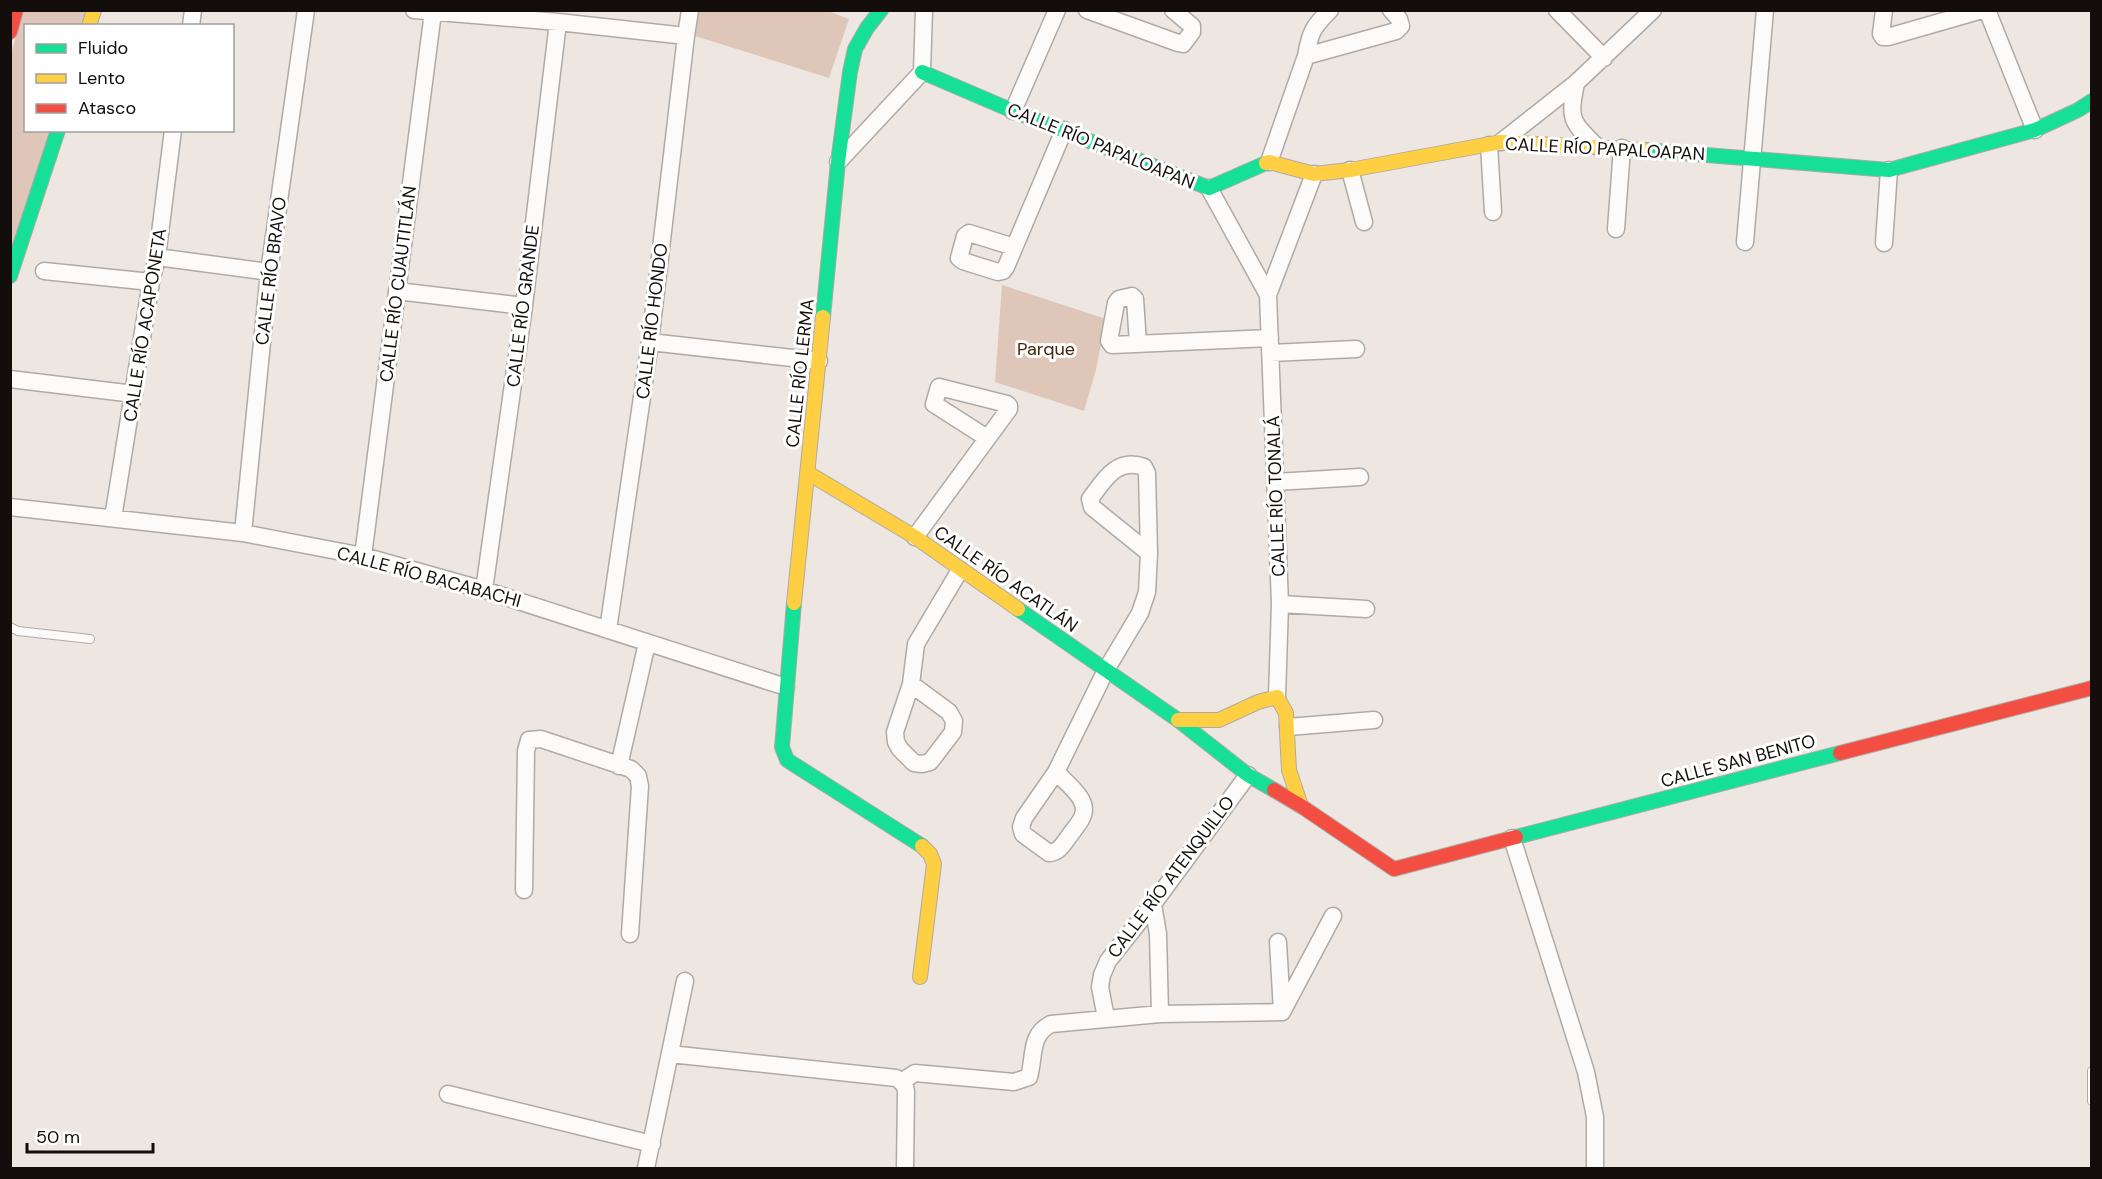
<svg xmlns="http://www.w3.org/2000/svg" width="2102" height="1179" font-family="'DM Sans',sans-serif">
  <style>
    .green { fill: #dec7b9 }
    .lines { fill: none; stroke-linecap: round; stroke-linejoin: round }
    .lane-casing { stroke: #b0aaa6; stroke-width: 10 }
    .street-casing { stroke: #b0aaa6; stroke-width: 19 }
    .fast-casing { stroke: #b0aaa6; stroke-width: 16 }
    .slow-casing { stroke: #b0aaa6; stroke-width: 16 }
    .jam-casing { stroke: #b0aaa6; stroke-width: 16 }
    .lane { stroke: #fcfbfa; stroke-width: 8 }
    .street { stroke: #fcfbfa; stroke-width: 16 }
    .fast { stroke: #16e098; stroke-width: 14 }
    .slow { stroke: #ffcf43; stroke-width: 14 }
    .jam { stroke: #f24e42; stroke-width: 14 }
    .labels { text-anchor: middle; stroke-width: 6; stroke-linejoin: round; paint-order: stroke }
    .street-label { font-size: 18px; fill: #130e0b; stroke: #fff }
    .park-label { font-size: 18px; fill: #44240c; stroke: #fff }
  </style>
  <rect width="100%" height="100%" fill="#eee6e1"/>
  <!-- green -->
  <path class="green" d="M23,11H86L82,25L26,26V130L51,131L11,260V54Z
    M695,11H828L849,19L829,78L692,35Z
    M1002,285L1106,319L1096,370L1084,411L995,382Z"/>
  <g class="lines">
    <defs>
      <path id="lane" d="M10,627L18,631L90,639
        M2092,1071V1101"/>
      <path id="street" d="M414,10L558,22L686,36
        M1087,10L1178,43L1183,44L1192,32V26L1173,10
        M1557,10L1604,58
        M1884,10L1881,34L1883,37H1888L1982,10
        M1987,10L2035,130
        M191,26L193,10
        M1306,56L1396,31L1401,26L1399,19L1391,10
        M1576,83C1569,119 1570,120 1596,146
        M1013,111L1057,10
        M1501,142L1576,83L1653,10
        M1489,145L1493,212
        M838,162L922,72L924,10
        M1269,162L1306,56C1310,32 1313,27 1330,10
        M1350,170L1364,222
        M1209,188L1268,295
        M1616,229L1622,148
        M1745,242L1765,10
        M1884,243L1889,170
        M1014,247L969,233L965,236L959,258L963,261L998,272L1003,271L1006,267L1064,130
        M157,257L269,272
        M44,271L151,282
        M397,291L524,306
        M650,342L819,361
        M1138,344L1135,299L1132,296L1119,299L1116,303L1109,341L1112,345L1270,338
        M1271,353L1356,349
        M10,379L134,394
        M1275,482L1360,477
        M10,507L243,533L363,556L484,590L786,687
        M113,518L151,282L157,257L173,130
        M243,533L269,272L306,10
        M915,537L1009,409V406L1007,404L939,387L934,404L987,438
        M363,556L433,12
        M484,590L524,306L558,22
        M1280,604L1366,609
        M608,630L650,342L686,36L690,10
        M911,684L949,712L954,721L953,732L930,762L922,764L914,763L900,749L896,742L895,732L911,684L916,644L960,570
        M1277,697L1280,604L1268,295L1314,174
        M1288,727L1374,720
        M619,766L647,643
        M1056,772C1066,783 1089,799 1083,815C1081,822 1074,829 1070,835C1063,844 1060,852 1049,853L1023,834L1021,827L1024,818L1056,772L1106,670L1140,613L1147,592L1149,553L1147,473L1144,467C1117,457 1104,480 1090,499L1092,507L1149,553
        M1512,838L1586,1072L1595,1117V1168
        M524,890L526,751L529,740L541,739L631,769L638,776L640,786L630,934
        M1153,904L1158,934L1160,1014
        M1278,942L1282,1011
        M1106,1018L1100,987L1102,975L1108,961L1153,904L1248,775
        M670,1054L896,1078L904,1083L906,1091L905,1168
        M901,1082L915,1073L1014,1082L1029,1077C1035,1056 1029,1035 1051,1024L1160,1014L1282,1012L1333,916
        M448,1094L652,1144
        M646,1168L685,981"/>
      <path id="fast" d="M922,72L1013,111L1209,188L1266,163
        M1645,150L1889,170L2035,130L2078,110L2092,101
        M10,276L58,130
        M823,317L838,162L850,72L855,49L867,28L881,10
        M794,603L782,747L787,760L922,846
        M1018,609L1178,720L1248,775L1274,790
        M1516,837L1840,753"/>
      <path id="slow" d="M89,26L94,10
        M1266,163L1269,162L1314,174L1350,170L1501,142L1645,150
        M808,473L915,537L1018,609
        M794,603L823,317
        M1178,720H1219L1258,702L1277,697L1286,713L1289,770L1301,806
        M920,977L934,864L930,854L922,846"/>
      <path id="jam" d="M10,32L16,10
        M1840,753L2092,688
        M1274,790L1301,806L1394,869L1516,837"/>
    </defs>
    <!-- lane casing -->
    <use href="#lane" class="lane-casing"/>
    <!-- street casing -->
    <use href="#street" class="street-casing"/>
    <!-- fast casing -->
    <use href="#fast" class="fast-casing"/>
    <!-- slow casing -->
    <use href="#slow" class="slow-casing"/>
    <!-- jam casing -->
    <use href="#jam" class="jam-casing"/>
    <!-- lane -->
    <use href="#lane" class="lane"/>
    <!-- street -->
    <use href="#street" class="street"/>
    <!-- fast -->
    <use href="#fast" class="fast"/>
    <!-- slow -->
    <use href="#slow" class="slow"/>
    <!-- jam -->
    <use href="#jam" class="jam"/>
  </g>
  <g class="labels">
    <!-- street labels -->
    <g class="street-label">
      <text transform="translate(1101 146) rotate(22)" y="6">CALLE RÍO PAPALOAPAN</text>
      <text transform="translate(1605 149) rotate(3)" y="6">CALLE RÍO PAPALOAPAN</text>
      <text transform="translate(271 271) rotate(-83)" y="6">CALLE RÍO BRAVO</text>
      <text transform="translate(398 284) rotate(-83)" y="6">CALLE RÍO CUAUTITLÁN</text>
      <text transform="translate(523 306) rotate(-83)" y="6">CALLE RÍO GRANDE</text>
      <text transform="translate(652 321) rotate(-83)" y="6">CALLE RÍO HONDO</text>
      <text transform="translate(145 325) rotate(-81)" y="6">CALLE RÍO ACAPONETA</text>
      <text transform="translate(800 373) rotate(-84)" y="6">CALLE RÍO LERMA</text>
      <text transform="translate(1276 496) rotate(-92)" y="6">CALLE RÍO TONALÁ</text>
      <text transform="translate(429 577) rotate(15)" y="6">CALLE RÍO BACABACHI</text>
      <text transform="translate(1006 579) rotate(35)" y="6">CALLE RÍO ACATLÁN</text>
      <text transform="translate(1738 761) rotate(-15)" y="6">CALLE SAN BENITO</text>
      <text transform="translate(1171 877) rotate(-53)" y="6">CALLE RÍO ATENQUILLO</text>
    </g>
    <!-- park labels -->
    <g class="park-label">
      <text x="1046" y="355">Parque</text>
    </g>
  </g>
  <!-- border -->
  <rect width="2102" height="1179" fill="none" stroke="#130e0b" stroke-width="24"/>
  <!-- legend -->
  <rect x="24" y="24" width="210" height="108" fill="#ffffff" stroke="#a19f9d" stroke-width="1.5"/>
  <rect x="36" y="44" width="30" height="9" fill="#16e098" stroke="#a19f9d" stroke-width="1.5"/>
  <text x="78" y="54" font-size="18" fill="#130e0b">Fluido</text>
  <rect x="36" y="74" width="30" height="9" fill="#ffcf43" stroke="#a19f9d" stroke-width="1.5"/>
  <text x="78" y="84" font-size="18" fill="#130e0b">Lento</text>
  <rect x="36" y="104" width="30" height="9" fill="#f24e42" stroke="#a19f9d" stroke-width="1.5"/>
  <text x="78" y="114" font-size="18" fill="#130e0b">Atasco</text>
  <!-- scale -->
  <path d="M27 1143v9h126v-9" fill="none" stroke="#130e0b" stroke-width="3"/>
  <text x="36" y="1143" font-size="18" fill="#130e0b" stroke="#ffffff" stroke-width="4.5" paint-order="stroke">50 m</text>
</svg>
